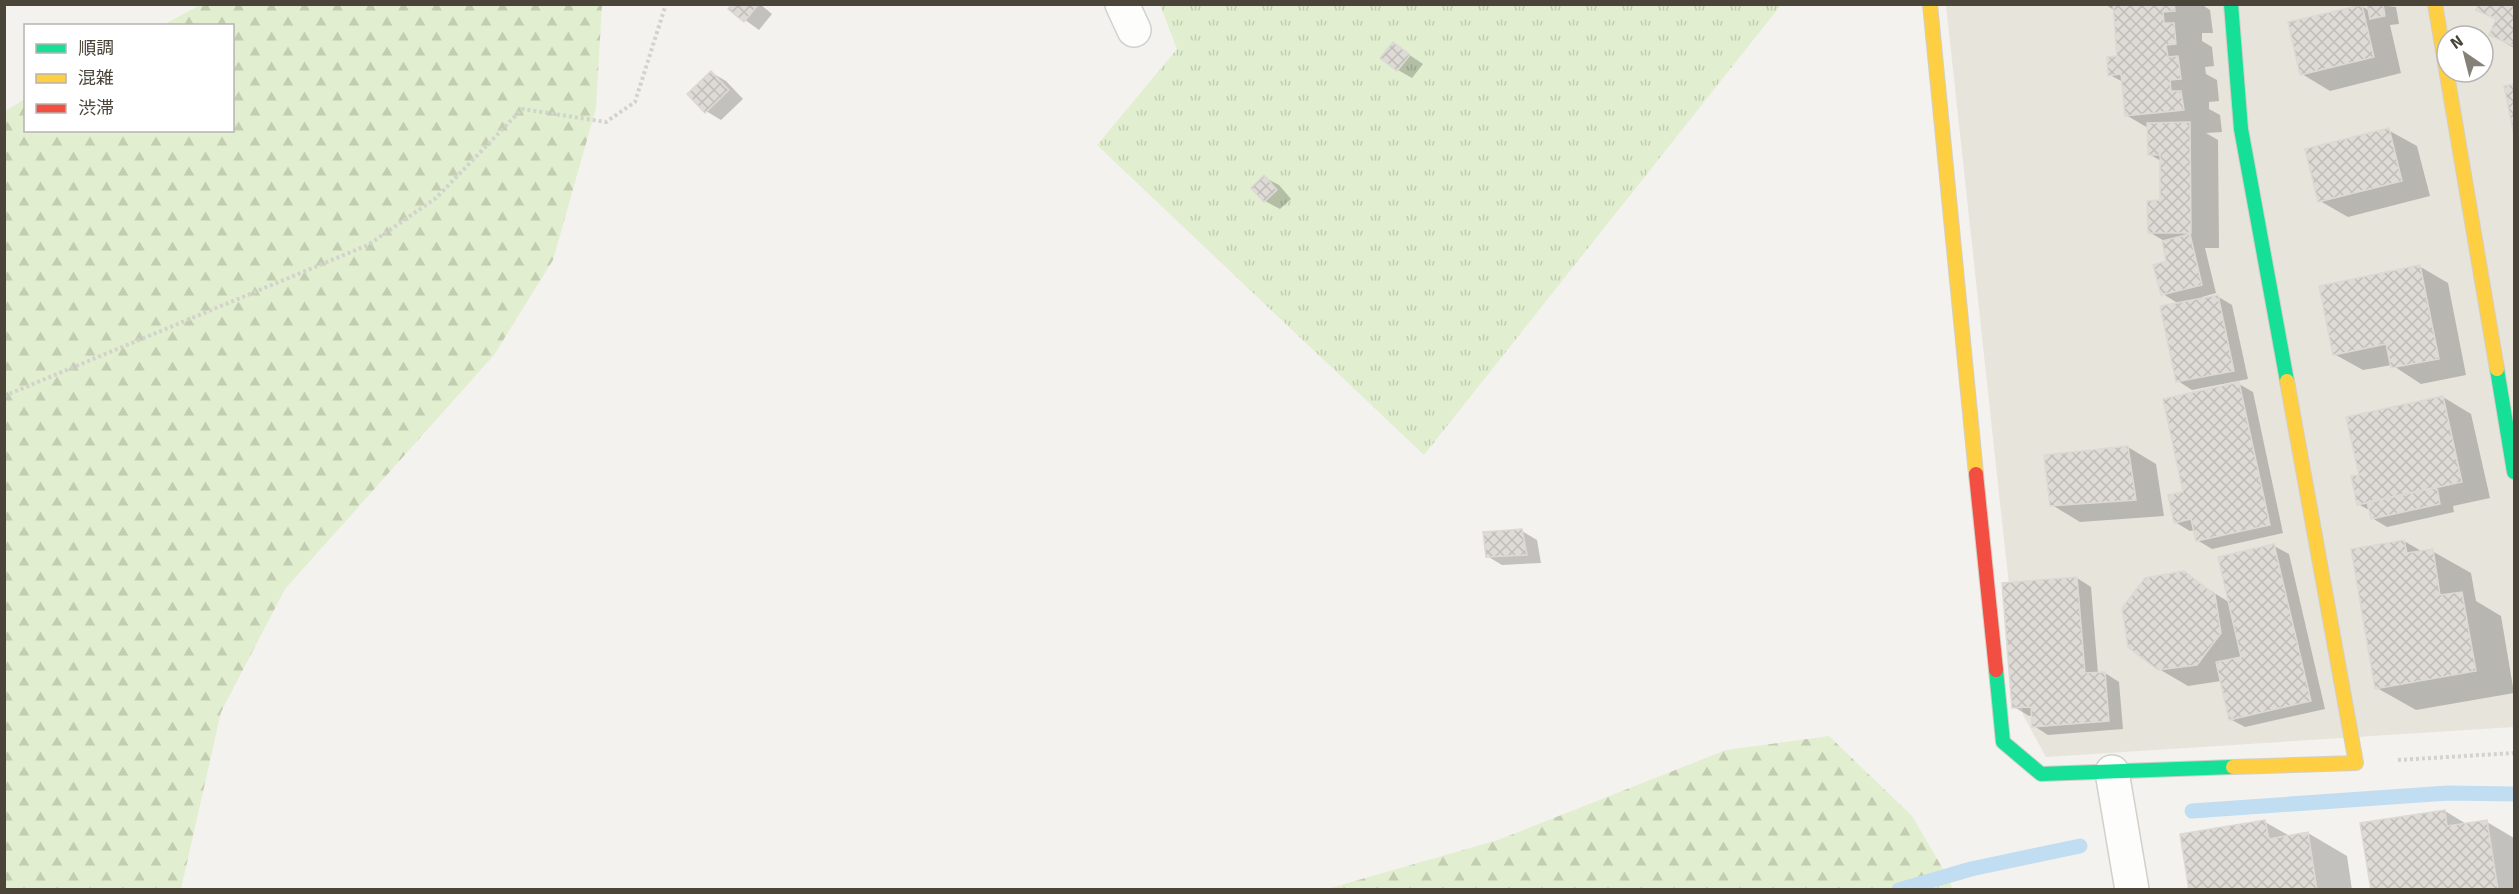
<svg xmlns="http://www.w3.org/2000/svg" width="2519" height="894" font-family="Signika,'Noto Sans JP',sans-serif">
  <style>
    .residential { fill: #e7e4dc; fill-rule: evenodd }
    .forest { fill: url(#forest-firs) }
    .park { fill: url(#park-tufts) }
    .shadow { fill: #0003 }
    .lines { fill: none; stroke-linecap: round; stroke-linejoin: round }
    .stream { stroke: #c0ddf1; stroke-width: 15 }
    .building { fill: url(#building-cross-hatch); stroke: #dcd9d4; stroke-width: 1.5 }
    .street-casing { stroke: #d2d0cb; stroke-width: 36 }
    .fast-casing { stroke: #d3cfc5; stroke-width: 16 }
    .slow-casing { stroke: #d3cfc5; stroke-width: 16 }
    .jam-casing { stroke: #d3cfc5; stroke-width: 16 }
    .path { stroke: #d3d2cc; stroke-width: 4; stroke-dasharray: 3 3; stroke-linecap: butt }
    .street { stroke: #fdfdfc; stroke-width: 33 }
    .fast { stroke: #16e098; stroke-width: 14 }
    .slow { stroke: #ffcf43; stroke-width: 14 }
    .jam { stroke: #f24e42; stroke-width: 14 }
  </style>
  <defs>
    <pattern id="forest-firs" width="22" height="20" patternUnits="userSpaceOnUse" patternTransform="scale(1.5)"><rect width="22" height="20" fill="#e1eecf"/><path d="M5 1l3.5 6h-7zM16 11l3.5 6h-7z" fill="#c3cdb2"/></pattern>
    <pattern id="park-tufts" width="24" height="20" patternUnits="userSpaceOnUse" patternTransform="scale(1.5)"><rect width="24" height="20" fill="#e1eecf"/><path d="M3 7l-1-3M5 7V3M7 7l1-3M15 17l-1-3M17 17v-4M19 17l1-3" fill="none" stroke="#c3cdb2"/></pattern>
    <pattern id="building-cross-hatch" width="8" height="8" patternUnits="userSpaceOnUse" patternTransform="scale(1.5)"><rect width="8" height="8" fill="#dedbd6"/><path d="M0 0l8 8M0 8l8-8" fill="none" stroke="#c0bdb8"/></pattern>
  </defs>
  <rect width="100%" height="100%" fill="#f4f2ee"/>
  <!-- residential -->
  <path class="residential" d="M1946,5H2514V727L2046,757L2023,715ZM2447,36H2483V72H2447Z"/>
  <!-- forest -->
  <path class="forest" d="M202,4L602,5L596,108L553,260L494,355L285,589L221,712L181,889H5V111L25,99L26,130H232V26L163,25Z
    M1829,736L1912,816L1950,881L1952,889H1327L1498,840L1726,750Z"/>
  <!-- park -->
  <path class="park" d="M1160,5H1781L1424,455L1097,145L1177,49Z"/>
  <!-- shadow -->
  <path class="shadow" d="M734,4H760L772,14L759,30L730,9Z
    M2105,4H2201L2210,10L2213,33H2202V41L2212,47L2214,66L2205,67L2206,74L2217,80L2219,101L2209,102V109L2220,115L2222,132L2206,133L2218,140L2219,248H2205L2216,293L2202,297V299L2217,296L2232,305L2248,379L2192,390L2178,381L2179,304L2163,294L2168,263L2166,242L2149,232L2161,201V161L2149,154L2148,128L2126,115L2123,82L2110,75L2119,58L2115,11Z
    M2368,4L2396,7L2399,24L2390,25L2401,73L2330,91L2302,74L2361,6L2370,11Z
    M2480,4H2514V48L2491,35L2497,20L2478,10Z
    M1393,44L1423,64L1412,78L1398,70Z
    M712,73L726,81L743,99L721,120L706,111Z
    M2514,85V131L2506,87Z
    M2388,130L2417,146L2430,196L2348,217L2320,201Z
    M1264,177L1279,185L1291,199L1280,209L1265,201Z
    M2419,266L2448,283L2466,375L2421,384L2392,365L2363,370L2334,354Z
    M2239,384L2253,392L2283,533L2212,549L2197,540L2195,530L2190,531L2175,522L2185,493Z
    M2443,397L2471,414L2490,498L2453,506L2454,512L2387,527L2372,518L2371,511L2358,504Z
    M2128,447L2156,464L2164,516L2080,522L2052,505Z
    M1522,531L1537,540L1541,563L1502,565L1487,556Z
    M2404,541L2423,552L2432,551L2471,573L2476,601L2501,616L2514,693L2416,710L2377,688Z
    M2274,546L2289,554L2325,709L2245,727L2230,719L2221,681L2188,686L2159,669L2183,573L2230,603Z
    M2077,578L2091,587L2098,674L2105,673L2119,682L2123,729L2048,735L2034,726L2033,715L2029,716L2014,707Z
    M2445,811L2468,825L2487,822L2514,838V890H2373Z
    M2265,822L2290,836L2308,833L2347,856L2352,890H2190Z"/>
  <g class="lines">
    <!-- stream -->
    <path class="stream" d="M2192,811L2448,793L2514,794
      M1899,890L1971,869L2080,846"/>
  </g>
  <!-- building -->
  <path class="building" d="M732,4H758V5L744,22L728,9Z
    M2103,4H2174L2175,11L2163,12L2164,23H2174L2176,44L2166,45L2168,57L2178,56L2181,79L2170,80L2171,91H2181L2184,110L2125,116L2121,74L2108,76L2107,57L2117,56L2113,5Z
    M2367,4H2383L2385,16L2370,19Z
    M2478,4H2514V46L2489,35L2496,19L2476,10Z
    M2362,5L2374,57L2300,75L2288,22Z
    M1393,42L1410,55L1397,71L1380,58Z
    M711,71L729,90L705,113L687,94Z
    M2514,84V136L2504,86Z
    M2190,122L2191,233H2148L2147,201L2160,200V155H2148L2147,123Z
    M2389,128L2402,181L2318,202L2305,149Z
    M1264,175L1277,190L1264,202L1251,188Z
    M2190,234L2202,285L2161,295L2153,265L2166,261L2162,241Z
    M2420,265L2439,359L2391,368L2386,344L2333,355L2319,286Z
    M2218,295L2234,371L2176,382L2160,306Z
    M2239,382L2270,525L2196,541L2191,519L2174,523L2168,495L2183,492L2163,399Z
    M2443,396L2462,482L2357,505L2351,476L2359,475L2346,417Z
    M2128,446L2136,500L2050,506L2044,455Z
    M2437,487L2440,504L2371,519L2367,502Z
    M1522,529L1527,555L1486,557L1483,532Z
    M2404,540L2407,553L2433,549L2440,595L2462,592L2476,671L2375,689L2351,549Z
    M2274,544L2311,701L2229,720L2216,662L2241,657L2218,557Z
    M2184,571L2215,595L2221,633L2197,665L2158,670L2128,647L2122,608L2145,578Z
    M2077,577L2085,673L2105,672L2109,721L2032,727L2031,707L2012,708L2002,583Z
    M2445,810L2447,826L2487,820L2498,890H2371L2360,823Z
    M2265,820L2269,839L2308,832L2317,890H2189L2180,834Z"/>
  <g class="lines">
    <defs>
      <path id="street" d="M1122,4L1134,30
        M2112,772L2132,890"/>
      <path id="fast" d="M2231,4L2241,129L2287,381
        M2497,369L2514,472
        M1996,670L2003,742L2041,774L2233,767"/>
      <path id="slow" d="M1930,4L1976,474
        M2435,4L2497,369
        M2233,767L2356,763L2287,381"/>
      <path id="jam" d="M1976,474L1996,670"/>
    </defs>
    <!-- street casing -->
    <use href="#street" class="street-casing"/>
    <!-- fast casing -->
    <use href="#fast" class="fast-casing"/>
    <!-- slow casing -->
    <use href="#slow" class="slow-casing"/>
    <!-- jam casing -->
    <use href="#jam" class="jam-casing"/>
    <!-- path -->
    <path class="path" d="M4,396L368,245L436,198L522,109L606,122L635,102L666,4
      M2398,760L2514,753"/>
    <!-- street -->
    <use href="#street" class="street"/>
    <!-- fast -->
    <use href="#fast" class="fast"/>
    <!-- slow -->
    <use href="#slow" class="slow"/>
    <!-- jam -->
    <use href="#jam" class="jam"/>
  </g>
  <!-- border -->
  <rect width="2519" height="894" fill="none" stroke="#4b4439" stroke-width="12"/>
  <!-- legend -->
  <rect x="24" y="24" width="210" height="108" fill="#ffffff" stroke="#b7b4b0" stroke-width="1.5"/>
  <rect x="36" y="44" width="30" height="9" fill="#16e098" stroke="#b7b4b0" stroke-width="1.5"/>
  <text x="78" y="54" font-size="18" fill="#4b4439">順調</text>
  <rect x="36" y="74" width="30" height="9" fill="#ffcf43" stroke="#b7b4b0" stroke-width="1.5"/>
  <text x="78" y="84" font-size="18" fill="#4b4439">混雑</text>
  <rect x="36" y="104" width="30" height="9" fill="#f24e42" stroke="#b7b4b0" stroke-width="1.5"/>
  <text x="78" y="114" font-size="18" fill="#4b4439">渋滞</text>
  <!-- north arrow -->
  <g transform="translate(2465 54) rotate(325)"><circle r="28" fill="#ffffff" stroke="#b7b4b0" stroke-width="1.5"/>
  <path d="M0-4.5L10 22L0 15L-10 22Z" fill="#868178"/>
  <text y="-9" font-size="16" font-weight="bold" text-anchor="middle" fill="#4b4439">N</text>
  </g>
</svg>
